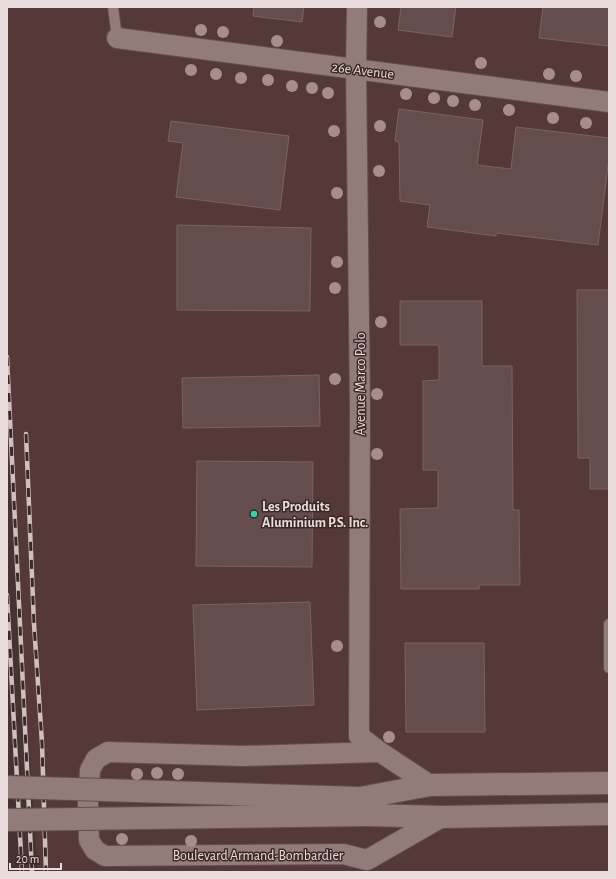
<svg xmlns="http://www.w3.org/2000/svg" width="616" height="879" font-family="'Alegreya Sans',sans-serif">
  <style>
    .built { fill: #553938 }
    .building { fill: #644d4c; stroke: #7a6361 }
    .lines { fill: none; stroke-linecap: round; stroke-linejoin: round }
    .service-casing { stroke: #61504f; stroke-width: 12 }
    .minor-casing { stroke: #61504f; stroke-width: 22 }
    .tertiary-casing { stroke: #61504f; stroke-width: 24 }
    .service { stroke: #937b7a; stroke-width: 10 }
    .minor { stroke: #937b7a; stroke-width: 20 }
    .tertiary { stroke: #937b7a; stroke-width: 22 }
    .rail-casing { stroke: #cfc0bf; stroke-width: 4.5 }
    .rail { stroke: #3c2827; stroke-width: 3; stroke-dasharray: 9; stroke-linecap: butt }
    .tertiary-bridge-casing { stroke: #61504f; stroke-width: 24; stroke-linecap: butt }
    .tertiary-bridge { stroke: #937b7a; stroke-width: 22 }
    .tree { fill: #a78e8d }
    .poi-dot { fill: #2bd5ac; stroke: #3c2827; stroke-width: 1.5 }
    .labels { text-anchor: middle; stroke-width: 3; stroke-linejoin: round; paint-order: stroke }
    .street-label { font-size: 14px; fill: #eadcdb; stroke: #3c2827 }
    .poi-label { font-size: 14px; font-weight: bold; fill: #eadcdb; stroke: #3c2827; text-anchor: start }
  </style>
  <rect width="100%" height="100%" fill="#463231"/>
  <!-- built -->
  <path class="built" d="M7,7H609V872H38L7,443Z"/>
  <!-- building -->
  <path class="building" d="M254,7H304L302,22L253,16Z
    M401,7H456L452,37L398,30Z
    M543,7H609V46L539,38Z
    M399,109L483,120L477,165L511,169L516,127L609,138V158L598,245L496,233V236L427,227L430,205L400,201L399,142L395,141Z
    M171,121L289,136L280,210L176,197L183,143L168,141Z
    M177,225L311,228L310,311L177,310Z
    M577,290H609V489H590V458H578Z
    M400,301H482V366H512L513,510H519L520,585H479V589H401L400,509L438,508V470H423V381L439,380V345H400Z
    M319,375L320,426L183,428L182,378Z
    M197,461L313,462L312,567L196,566Z
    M310,602L314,705L197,710L193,605Z
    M405,643H484L485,732H406Z"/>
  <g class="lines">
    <defs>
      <path id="service" d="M113,7L117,38
        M609,624V668"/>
      <path id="minor" d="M357,7L356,69L360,406L359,736L380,752L430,785
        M117,38L609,102
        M380,752L243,756L108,752L96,759L90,770L88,803L89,840L95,850L105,856L343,854L367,860L442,817"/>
      <path id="tertiary" d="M360,798L430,785L609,783
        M368,815L442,817L609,814"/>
    </defs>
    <!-- service casing -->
    <use href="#service" class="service-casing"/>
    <!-- minor casing -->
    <use href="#minor" class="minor-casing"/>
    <!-- tertiary casing -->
    <use href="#tertiary" class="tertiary-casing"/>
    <!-- service -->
    <use href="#service" class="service"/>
    <!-- minor -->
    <use href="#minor" class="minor"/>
    <!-- tertiary -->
    <use href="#tertiary" class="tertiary"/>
    <defs>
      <path id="rail" d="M7,357L32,872
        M26,434L34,624L42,743L46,872
        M7,595L22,872"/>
    </defs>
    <!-- rail casing -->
    <use href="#rail" class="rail-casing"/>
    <!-- rail -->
    <use href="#rail" class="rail"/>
    <defs>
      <path id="tertiary-bridge" d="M7,787L360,798
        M7,820L368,815"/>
    </defs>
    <!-- tertiary-bridge casing -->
    <use href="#tertiary-bridge" class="tertiary-bridge-casing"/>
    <!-- tertiary-bridge -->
    <use href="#tertiary-bridge" class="tertiary-bridge"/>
  </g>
  <!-- trees -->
  <g class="tree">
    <circle cx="380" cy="22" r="6"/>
    <circle cx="201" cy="30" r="6"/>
    <circle cx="223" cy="32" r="6"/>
    <circle cx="277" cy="41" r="6"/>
    <circle cx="481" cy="63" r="6"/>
    <circle cx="191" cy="70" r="6"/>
    <circle cx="216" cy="74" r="6"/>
    <circle cx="549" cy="74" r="6"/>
    <circle cx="576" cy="76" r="6"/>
    <circle cx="241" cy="78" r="6"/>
    <circle cx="268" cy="80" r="6"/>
    <circle cx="292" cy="86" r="6"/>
    <circle cx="312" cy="88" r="6"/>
    <circle cx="328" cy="93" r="6"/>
    <circle cx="406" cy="94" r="6"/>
    <circle cx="434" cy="98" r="6"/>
    <circle cx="453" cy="101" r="6"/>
    <circle cx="475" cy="105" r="6"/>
    <circle cx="509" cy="110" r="6"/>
    <circle cx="553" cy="118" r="6"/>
    <circle cx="586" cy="123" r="6"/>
    <circle cx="380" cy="126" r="6"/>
    <circle cx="334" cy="131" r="6"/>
    <circle cx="379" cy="171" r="6"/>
    <circle cx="337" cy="193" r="6"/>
    <circle cx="337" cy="262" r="6"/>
    <circle cx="335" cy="288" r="6"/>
    <circle cx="381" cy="322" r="6"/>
    <circle cx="335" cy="379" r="6"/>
    <circle cx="377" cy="394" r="6"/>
    <circle cx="377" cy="454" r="6"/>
    <circle cx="337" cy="646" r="6"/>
    <circle cx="389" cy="737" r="6"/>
    <circle cx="157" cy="773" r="6"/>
    <circle cx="137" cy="774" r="6"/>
    <circle cx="178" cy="774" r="6"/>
    <circle cx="122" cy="839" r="6"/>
    <circle cx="191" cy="841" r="6"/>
  </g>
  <!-- markers -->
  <circle class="poi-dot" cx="254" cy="514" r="4"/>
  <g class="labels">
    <!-- street labels -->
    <g class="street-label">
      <text transform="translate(363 70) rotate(7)" y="5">26e Avenue</text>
      <text transform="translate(360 384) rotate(-90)" y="5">Avenue Marco Polo</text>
      <text x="258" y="860">Boulevard Armand-Bombardier</text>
    </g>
    <!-- poi labels -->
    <g class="poi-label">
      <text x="262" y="511">Les Produits<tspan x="262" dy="16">Aluminium P.S. Inc.</tspan></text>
    </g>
  </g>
  <!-- border -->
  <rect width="616" height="879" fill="none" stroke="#eadcdb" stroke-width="16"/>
  <!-- scale -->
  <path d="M10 863v6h51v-6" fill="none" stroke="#eadcdb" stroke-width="2"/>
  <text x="16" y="863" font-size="12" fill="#eadcdb" stroke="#3c2827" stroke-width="3" paint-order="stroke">20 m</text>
</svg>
